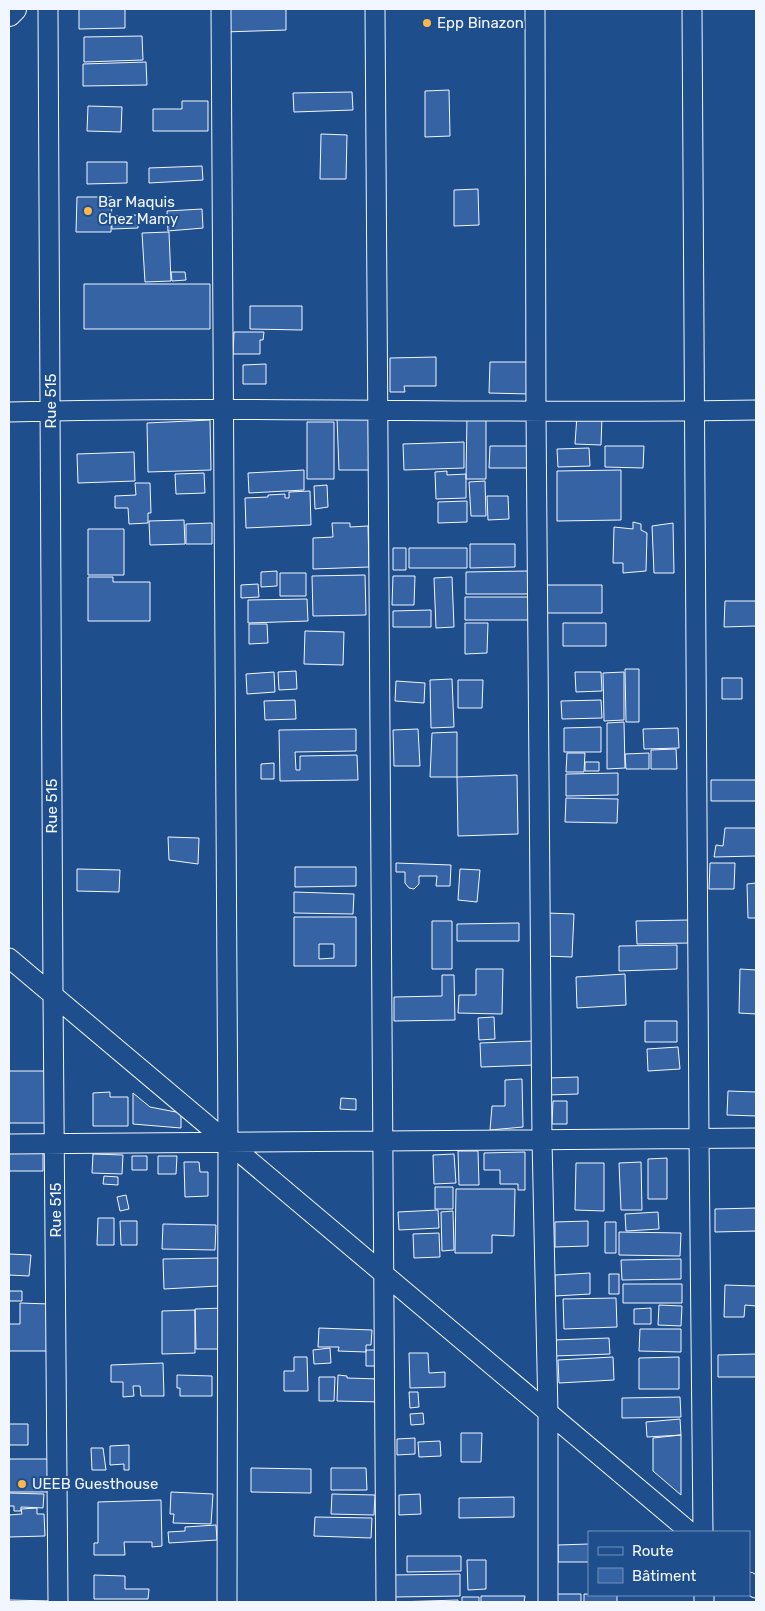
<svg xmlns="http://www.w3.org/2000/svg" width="765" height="1611" font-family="Rubik,sans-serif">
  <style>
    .building { fill: #3563a3; stroke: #f2f6ff; fill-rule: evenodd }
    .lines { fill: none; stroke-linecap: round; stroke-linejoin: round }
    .minor-casing { stroke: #f2f6ff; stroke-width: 21 }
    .major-casing { stroke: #f2f6ff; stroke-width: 26 }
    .minor { stroke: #1f4e8c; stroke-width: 19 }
    .major { stroke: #1f4e8c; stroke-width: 24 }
    .poi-dot { fill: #ffb74d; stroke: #1f4e8c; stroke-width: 2 }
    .labels { text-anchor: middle; stroke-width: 4; stroke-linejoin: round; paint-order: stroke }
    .poi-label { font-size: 15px; fill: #f2f6ff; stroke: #1f4e8c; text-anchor: start }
    .street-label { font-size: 15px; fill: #f2f6ff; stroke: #1f4e8c }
  </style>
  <rect width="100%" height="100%" fill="#1f4e8c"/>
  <!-- building -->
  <path class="building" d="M79,9H125V28L79,29Z
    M224,9H286V30L224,32Z
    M142,36L143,60L84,62V37Z
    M146,62L147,85L83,86V64Z
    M449,90L450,136L425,137V91Z
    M352,92L353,110L294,112L293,93Z
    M182,101H208V131H153V109H182Z
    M88,106L122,107L121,132L87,131Z
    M321,134L347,135L346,179H320Z
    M87,162H127V183L87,184Z
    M202,166L203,180L149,183V168Z
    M478,189L479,225L454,226V190Z
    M77,197H112L111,232H76Z
    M202,209L203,228L168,231L167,211Z
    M138,215V228L112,229L111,216Z
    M169,232L171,281L145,282L142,233Z
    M171,272H185L186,280L172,281Z
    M84,284H210V329H84Z
    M250,306H302V330L250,329Z
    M234,332H264L263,340H260V354H233Z
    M436,357V386H404L405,392H390V358Z
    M490,362H529V394L489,393Z
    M266,364V384H243V365Z
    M467,415H486V479H466Z
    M577,415L602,416L601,445L575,444Z
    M337,418H371L372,470H339Z
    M210,420L211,470L148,472L147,423Z
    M307,422H334V479H307Z
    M464,442V468L404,470L403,444Z
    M490,446H528V468H489Z
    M605,446H644L643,468L605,467Z
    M589,448L590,466L558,467L557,449Z
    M134,452L135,481L78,483L77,454Z
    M304,470V490L249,493L248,473Z
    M621,470V520L557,521V471Z
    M447,471V475L466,474V498L436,499L435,472Z
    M204,473L205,493L176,494L175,474Z
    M485,481L486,516H471L469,482Z
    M135,483H150L151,513H148V523L129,524L128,508H115V496L136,495Z
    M327,485L328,507L315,509L314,486Z
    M310,491L311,525L246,528L245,498L268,497V495L285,494V498H289V492Z
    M487,496H508L509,519L488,520Z
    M467,501V522L438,523V502Z
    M184,520L185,544L150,545L149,521Z
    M633,522L641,524V530L647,533L646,571L623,573V563H613L614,527L633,529Z
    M212,523V544H186V524Z
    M332,523H350V527L368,526L369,567L313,569V538L333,537Z
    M673,523L674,573H654L652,526Z
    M88,529H124V575H88Z
    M470,544H515V567L470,568Z
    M393,548H406V570H393Z
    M409,548H467V568H409Z
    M277,571V586L261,587V572Z
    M528,571V594H466V572Z
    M280,573H306V596H280Z
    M365,575L366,615L313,616L312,576Z
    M393,576H415L414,605H392Z
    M88,577H113V582H150V621H88Z
    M452,577L454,627L436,628L434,578Z
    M258,584L259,597L241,598V585Z
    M547,585H602V613H547Z
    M465,597H529V620H465Z
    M307,599L308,621L248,623V600Z
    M725,601H756V626L724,627Z
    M431,610V627H393V611Z
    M465,623H488L487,653L465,654Z
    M563,623H606V646H563Z
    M249,624H267L268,643L249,644Z
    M305,631L344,632L343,665L304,664Z
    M625,669H639V722H626Z
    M296,671L297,689L279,690L278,672Z
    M274,672L275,692L247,694L246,674Z
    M575,672H601L602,691L576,692Z
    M624,672V720L604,721L603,673Z
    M722,678H742V699H722Z
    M452,679L454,727L431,728L430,680Z
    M458,680H483L482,708H458Z
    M396,681L425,683L424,703L395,701Z
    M295,700L296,719L265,720L264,701Z
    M601,700L602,718L562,719L561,701Z
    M624,722L625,768L607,769V723Z
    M601,727V752H564V728Z
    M678,728L679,748L644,749L643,729Z
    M356,729V751L295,752L296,770H300V756L357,755L358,780L280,781L279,730Z
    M418,729L420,766H394L393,730Z
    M457,732V777H430L432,733Z
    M676,749L677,769H651V750Z
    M567,753H585L584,772H566Z
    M649,753V769H626L625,754Z
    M585,762H599V771H585Z
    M274,763V779H261V764Z
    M618,773V795L566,796V774Z
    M517,775L518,834L458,836L457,777Z
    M711,780H756V801H711Z
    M566,798L618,799L617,823L565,822Z
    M725,828H756V856L714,857L716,845L723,846Z
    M168,837L199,838L198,864L169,860Z
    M396,863L451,865L450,886H436L437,876H419V884L414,889L409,888L405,883V872H396Z
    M710,863H735L734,889H709Z
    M295,867H356V886L295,887Z
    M77,869L120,870L119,892L77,891Z
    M460,869L480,870L477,902L458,900Z
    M756,883V918H748L747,884Z
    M294,892L354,894L353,914L294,913Z
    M547,913L574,914L572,957L545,956Z
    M294,917H356V966H294ZM319,944H334V958L319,959Z
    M688,920V943L637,944L636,921Z
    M432,921H452V969H432Z
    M519,923V941H457V924Z
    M677,945V969L619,971V946Z
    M476,969H503L502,1014L458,1013L459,995H476Z
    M740,969L756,970V1014L739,1013Z
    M625,974L626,1005L577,1008L576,977Z
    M442,975H454L455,1020L394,1021V997L442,996Z
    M494,1017L495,1039L479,1040L478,1018Z
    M645,1021H677V1042H645Z
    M534,1041L535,1065L481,1067L480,1043Z
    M678,1047L680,1069L648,1071L647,1049Z
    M9,1071H45V1123H9Z
    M578,1077V1094L548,1095V1078Z
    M522,1079L523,1127L490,1130L492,1106H505V1080Z
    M728,1091L756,1092V1116L727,1115Z
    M110,1092V1097H128V1126H93V1093Z
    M133,1093L150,1107L181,1113V1128L133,1124Z
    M341,1098L356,1099V1110L340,1109Z
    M553,1101H567V1124H552Z
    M9,1151H43V1171H9Z
    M458,1151H478L479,1185H459Z
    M525,1152V1190H518V1184H500V1170H484V1153Z
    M93,1154L123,1155L122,1174L92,1173Z
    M454,1154L456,1183L434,1184L433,1155Z
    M132,1156H147V1170H132Z
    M158,1156H177L176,1174H158Z
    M667,1158V1199H648V1159Z
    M184,1162H199L200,1172H208V1196L185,1197Z
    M641,1162L642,1210H621L619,1163Z
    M576,1163H604V1211L575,1210Z
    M104,1176L118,1177V1185L103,1184Z
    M435,1187H453V1209H435Z
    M456,1189H515L514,1236L492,1235V1253H455Z
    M126,1195L129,1209L120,1211L117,1197Z
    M756,1208V1231L715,1232V1209Z
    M438,1210L439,1228L399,1230L398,1212Z
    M453,1211L454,1250L442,1251L441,1212Z
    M658,1212L659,1229L626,1231L625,1214Z
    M98,1218H114V1245H97Z
    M120,1221H137V1245H121Z
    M588,1221V1246L555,1247V1222Z
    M605,1222H616V1253H605Z
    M163,1224L216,1225L215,1250L162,1249Z
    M619,1232L681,1233L680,1256L619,1255Z
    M439,1233L440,1257L414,1258L413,1234Z
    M9,1254L31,1255L29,1276L9,1275Z
    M218,1258V1286L164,1289L163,1259Z
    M681,1259V1279L622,1280L621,1260Z
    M590,1273V1294L555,1296V1275Z
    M609,1274H619V1294H609Z
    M623,1284H682V1303H623Z
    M725,1285L756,1286V1306L745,1305L744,1317H724Z
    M9,1291H22V1301H9Z
    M616,1298L617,1327L564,1329L563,1299Z
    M20,1303L49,1304L48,1351H9V1324H20Z
    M659,1305L682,1306L681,1326L658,1325Z
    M223,1308L224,1332H218V1349H196L195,1309Z
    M651,1308V1324H634V1309Z
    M195,1310V1353L162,1354V1311Z
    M319,1328L372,1330L371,1345H366V1352L338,1351L339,1347H318Z
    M640,1329H681V1352L639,1351Z
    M609,1338L610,1354L555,1356L554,1340Z
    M330,1348L331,1363L314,1364L313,1350Z
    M366,1350H379L380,1366H366Z
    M409,1353H428L429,1373L445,1372V1387L410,1388Z
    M756,1354V1377H718V1355Z
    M294,1357H307L308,1391H284V1371H294Z
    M613,1357L614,1380L559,1383L558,1360Z
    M679,1357V1389H639V1358Z
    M163,1363L164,1396H141L140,1386H133L134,1396L123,1397V1382H111V1365Z
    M177,1375L212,1376V1396H180V1388H177Z
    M338,1375L347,1376V1378L379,1379L381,1402L337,1401Z
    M319,1377H335L334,1401H319Z
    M409,1392H418L419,1407L410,1408Z
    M680,1397L681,1417L622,1418V1398Z
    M423,1413L424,1424L411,1425L410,1414Z
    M680,1419L681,1435L647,1437L646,1422Z
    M9,1424H28V1445H9Z
    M461,1433H482L481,1462H461Z
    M681,1435V1495L653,1471V1438Z
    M415,1438V1454L397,1455V1439Z
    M440,1441L441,1456L419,1457L418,1442Z
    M129,1445V1470H124V1464L110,1465V1446Z
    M91,1448H103L106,1470H92Z
    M9,1459H52V1492H9Z
    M251,1468L311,1469V1493L251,1492Z
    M331,1468H366L367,1490H331Z
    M171,1492L213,1494L211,1524L173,1523L174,1514H170Z
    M9,1493L44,1494L43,1508L21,1507V1511H14V1506H9Z
    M332,1494L375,1495L374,1515L331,1514Z
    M420,1494L421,1514L399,1515V1495Z
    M514,1497V1517L459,1518V1498Z
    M161,1500L162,1546L152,1547V1542H124L125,1555H94V1543H98V1502Z
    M37,1508V1514H44L45,1536L9,1537V1515L22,1514L21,1509Z
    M315,1517L372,1518L371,1538L314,1536Z
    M216,1525L217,1540L169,1543L168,1532L185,1531V1527Z
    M589,1544V1562H558V1545Z
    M407,1556H461V1571L407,1572Z
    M467,1560H486V1589L468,1590Z
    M460,1574V1596L394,1597L393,1575Z
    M94,1575L125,1576V1589H149L148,1599H94Z
    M557,1594H581V1602H557Z
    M584,1594L617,1595V1602H584Z
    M481,1596H525L524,1602H481Z
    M462,1597H479V1602H462Z
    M9,1600L53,1601V1602H9Z
    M458,1600V1602H394Z"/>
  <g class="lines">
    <defs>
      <path id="minor" d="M48,9L53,995L58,1602
        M221,9L228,1143L227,1602
        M375,9L386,1602
        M535,9L536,412L542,1140L548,1413V1602
        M692,9L699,1139L703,1532
        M9,412C258,405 507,415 756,410
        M9,958L690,1532
        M9,1144L756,1138
        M749,1582L756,1588
        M704,1595V1602"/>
      <path id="major" d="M9,14L14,9"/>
    </defs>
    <!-- minor casing -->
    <use href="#minor" class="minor-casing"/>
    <!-- major casing -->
    <use href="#major" class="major-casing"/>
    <!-- minor -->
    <use href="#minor" class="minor"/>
    <!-- major -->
    <use href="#major" class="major"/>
  </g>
  <!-- markers -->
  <g class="poi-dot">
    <circle cx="427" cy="23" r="5"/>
    <circle cx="88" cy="211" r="5"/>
    <circle cx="22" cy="1484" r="5"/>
  </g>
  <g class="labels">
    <!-- poi labels -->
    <g class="poi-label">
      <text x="437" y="28">Epp Binazon</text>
      <text x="98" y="207">Bar Maquis<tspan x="98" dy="17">Chez Mamy</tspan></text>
      <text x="32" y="1489">UEEB Guesthouse</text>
    </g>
    <!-- street labels -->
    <g class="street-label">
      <text transform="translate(51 401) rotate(-90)" y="5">Rue 515</text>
      <text transform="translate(52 806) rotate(-90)" y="5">Rue 515</text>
      <text transform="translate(56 1210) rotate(-90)" y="5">Rue 515</text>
    </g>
  </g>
  <!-- border -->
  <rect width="765" height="1611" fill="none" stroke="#f2f6ff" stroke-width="20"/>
  <!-- legend -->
  <rect x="588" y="1531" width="162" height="65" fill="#1f4e8c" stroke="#7391ba"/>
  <rect x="598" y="1547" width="25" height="8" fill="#1f4e8c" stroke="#7391ba"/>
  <text x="632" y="1556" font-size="15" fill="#f2f6ff">Route</text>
  <rect x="598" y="1568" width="25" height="15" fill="#3563a3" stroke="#7391ba"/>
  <text x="632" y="1581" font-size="15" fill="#f2f6ff">Bâtiment</text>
</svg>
